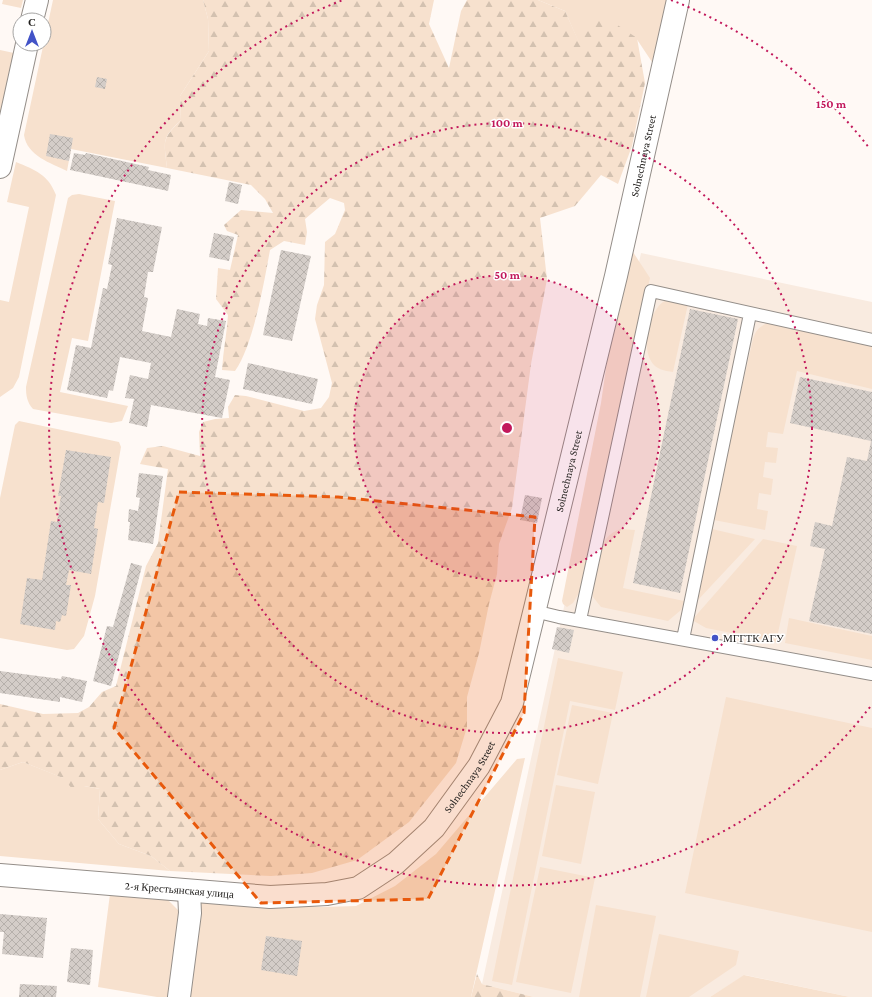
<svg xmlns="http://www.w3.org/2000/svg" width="872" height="997" font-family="'Crimson Pro',serif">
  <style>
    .built { fill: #f9ebe0 }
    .grass { fill: #f7e1ce }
    .forest { fill: url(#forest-firs) }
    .building { fill: url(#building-cross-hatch) }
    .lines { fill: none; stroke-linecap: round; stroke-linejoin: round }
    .service-casing { stroke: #948e89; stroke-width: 14 }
    .minor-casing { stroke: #948e89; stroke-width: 24 }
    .service { stroke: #fff; stroke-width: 12 }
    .minor { stroke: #fff; stroke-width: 22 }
    .marked { fill: #e8590c; fill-opacity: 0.2; stroke: #e8590c; stroke-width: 3; stroke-dasharray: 8 5; stroke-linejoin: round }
    .ring { fill: none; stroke: #c2185b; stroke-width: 2; stroke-dasharray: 2 4 }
    .poi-dot { fill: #4253c7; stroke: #fff; stroke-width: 1.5 }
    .labels { text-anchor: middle; stroke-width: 3; stroke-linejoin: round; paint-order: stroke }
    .street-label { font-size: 11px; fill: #201e1c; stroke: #fff }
    .poi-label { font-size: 11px; fill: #201e1c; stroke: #fff; text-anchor: start }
    .centre { fill: #c2185b; stroke: #fff; stroke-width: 2 }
    .ring-label { font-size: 12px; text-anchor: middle; font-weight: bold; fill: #c2185b; stroke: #fff; stroke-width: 3; stroke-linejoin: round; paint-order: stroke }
  </style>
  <defs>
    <pattern id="forest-firs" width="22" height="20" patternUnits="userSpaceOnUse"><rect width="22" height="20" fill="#f7e1ce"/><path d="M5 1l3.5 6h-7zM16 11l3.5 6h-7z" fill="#d3c1b0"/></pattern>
    <pattern id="building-cross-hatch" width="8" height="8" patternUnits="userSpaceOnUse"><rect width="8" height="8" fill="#d4cdc8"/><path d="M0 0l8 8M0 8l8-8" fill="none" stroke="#b6b0ab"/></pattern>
  </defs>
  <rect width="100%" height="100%" fill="#fff9f5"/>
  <!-- built -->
  <path class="built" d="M641,253L872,302V997H850L745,975L710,997H534L482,984Z"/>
  <!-- grass -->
  <path class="grass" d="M3,0H23L21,8L2,4Z
    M53,0H203L208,19L209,51L180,96L181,120C161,139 164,141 167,168L71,149L67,171C51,163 27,156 24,135Z
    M538,0H668L652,62L636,38L579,43L565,11Z
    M0,50L14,53L3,109L0,115Z
    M16,162C35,170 48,174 56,195L19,377L13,388L0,397V300L9,302L29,207L7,202Z
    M79,194L115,201L88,341L72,338L60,392L128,406L122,421L111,423L33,409C27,402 26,396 26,387L68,198L72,195Z
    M631,249L650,278L579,593L573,603L567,607L563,604L562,601L601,403L607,361L623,296Z
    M667,300L688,304L673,372C665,371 655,369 651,361C641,346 650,306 667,300Z
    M771,322L872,341V389L797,371L783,434L768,432L766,447L778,448L776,463L765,462L763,477L773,479L771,495L759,493L757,509L768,511L765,530L714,520L716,500L753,339C756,329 761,325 771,322Z
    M19,421L119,442L121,447L95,596L84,636L74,649L67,650L0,638V498L15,425Z
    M621,529L635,530L623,588L684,601L681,610L668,621L601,607L593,597C593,575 596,535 621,529Z
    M712,529L755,539L697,601Z
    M763,539L797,546L776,642L706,628L692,620Z
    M789,618L872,636V660L785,643Z
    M558,658L623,672L615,710L570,701L512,985L492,981Z
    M726,697L872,728V932L685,893Z
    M572,705L613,713L598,784L557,775Z
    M525,758L471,997H190L199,898L251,903L323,907L356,906L395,886L436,854L517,759Z
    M23,762L84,786L100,789L98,819L119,844L151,856L170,871L0,856V770Z
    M556,785L595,792L581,864L542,856Z
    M540,867L595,878L571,993L516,982Z
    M110,894L166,898L179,911L171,997H157L98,987Z
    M596,905L656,916L640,997H579Z
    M659,934L739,951L736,965L689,997H646Z
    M744,975L850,997H710Z"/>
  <!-- forest -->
  <path class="forest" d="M203,0H434L429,24L449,68L461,11L467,0H538L565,11L579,42L601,14L637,38L645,83L632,146L618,184L601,175L575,206L540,218L547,279L531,364L512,508L499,544L497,574L489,604L479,653L467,697V727L456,763L409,822L357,860L312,873L271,876L170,871L151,856L119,844L98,819L100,789L84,786L74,791L63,778L23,762L0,770V704L43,714L78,713L89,707L102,692L116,686L146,566L158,543L168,469L140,464L147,448L163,446L200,456L199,432L203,422L215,419L229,418L228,407L235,395L246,396L304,411L321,408L329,397L332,383L315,319L317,305L324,285L325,242L335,234L345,210L344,203L330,198L305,219L307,232L305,245L284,241L270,250C264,283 253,346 235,371L222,370C223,351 227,333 228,315L216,299L218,268L230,270L238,235L227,231L224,225L241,210L273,213L265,199L251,185L167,168C164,141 161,140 181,120L180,96L209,51L208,19Z
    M477,974L482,984L534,997H471Z"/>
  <!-- building -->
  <path class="building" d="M97,77L107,79L105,89L95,87Z
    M50,134L73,138L69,161L46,156Z
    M74,153L85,155L86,153L149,167L148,170L171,175L168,191L70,170Z
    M229,182L242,185L238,204L225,201Z
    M117,218L162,227L153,272H148L144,297L148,298L142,331L171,337L177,309L200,314L198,324L207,326L208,318L226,321L215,377L230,380L222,418L151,405L147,427L129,423L134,399L125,398L130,375L148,379L151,363L120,357L113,391L109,390L107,398L67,390L76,345L91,348L103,288L107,289L112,265L108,264Z
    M214,233L234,237L229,261L209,257Z
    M281,250L311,256L292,341L263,335Z
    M690,309L738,319L680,593L633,583Z
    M248,363L318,379L312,404L243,389Z
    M800,377L872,392V634L809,621L825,549L810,546L815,522L832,526L847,457L867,461L871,441L790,423Z
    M66,450L111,457L104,503L98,502L94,528L98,529L91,574L69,570L66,585H71L66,616L62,615L60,622L56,621L55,630L20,624L27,578L42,580L51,521L57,522L61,496H58Z
    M139,473L163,476L153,544L128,540L130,522H128L129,509L138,511L140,498L136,497Z
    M525,495L542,498L537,523L520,520Z
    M131,563L142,566L111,686L93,681L107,626L113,627Z
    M557,627L574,630L569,653L552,649Z
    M0,671L61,679L62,676L87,681L82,702L60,697V702L0,693Z
    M0,914L47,918L43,958L2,954L4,932H0Z
    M266,936L302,941L297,976L261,970Z
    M71,948L93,950L90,985L67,982Z
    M20,984L57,986L56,997H19Z"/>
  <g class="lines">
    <defs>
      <path id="service" d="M534,611L559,617L872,674
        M580,620L651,291L872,340
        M683,639L750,314"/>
      <g id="minor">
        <path d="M32,20L37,0"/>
        <path d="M0,167L27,44"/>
        <path id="s1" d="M0,875L270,897L327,894L358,888L396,863L434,828L479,766L512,703L616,276L678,0"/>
        <path d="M179,997L190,913L189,891"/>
      </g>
    </defs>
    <!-- service casing -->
    <use href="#service" class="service-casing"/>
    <!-- minor casing -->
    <use href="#minor" class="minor-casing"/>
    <!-- service -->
    <use href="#service" class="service"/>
    <!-- minor -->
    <use href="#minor" class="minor"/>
  </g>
  <!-- marked area -->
  <path class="marked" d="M179,492L338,497L535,517L524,713L428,899L261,903L114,728Z"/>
  <!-- distance rings -->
  <circle cx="507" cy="428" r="153" fill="#c2185b" fill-opacity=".12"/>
  <g class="ring">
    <circle cx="507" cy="428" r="153"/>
    <circle cx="507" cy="428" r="305"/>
    <path d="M870 707A458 458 0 1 1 343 0M671 0A458 458 0 0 1 870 149"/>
  </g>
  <!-- markers -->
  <circle class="poi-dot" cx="715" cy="638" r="4"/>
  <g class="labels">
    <!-- street labels -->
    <g class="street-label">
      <text dy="4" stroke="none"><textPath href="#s1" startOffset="1167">Solnechnaya Street</textPath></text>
      <text dy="4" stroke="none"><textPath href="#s1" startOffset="843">Solnechnaya Street</textPath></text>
      <text dy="4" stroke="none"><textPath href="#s1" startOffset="519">Solnechnaya Street</textPath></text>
      <text dy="4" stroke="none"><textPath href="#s1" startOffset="180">2-я Крестьянская улица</textPath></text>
    </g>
    <!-- poi labels -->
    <g class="poi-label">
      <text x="723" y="642">МГГТК АГУ</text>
    </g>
  </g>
  <circle cx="507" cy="428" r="6" class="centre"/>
  <g class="ring-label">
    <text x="831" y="108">150 m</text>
    <text x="507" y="127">100 m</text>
    <text x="507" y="279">50 m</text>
  </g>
  <!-- north arrow -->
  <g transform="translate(32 32)"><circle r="19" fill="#ffffff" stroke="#a6a5a4"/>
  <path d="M0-3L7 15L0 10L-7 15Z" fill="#4253c7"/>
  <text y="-6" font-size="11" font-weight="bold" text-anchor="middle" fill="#201e1c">С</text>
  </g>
</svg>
